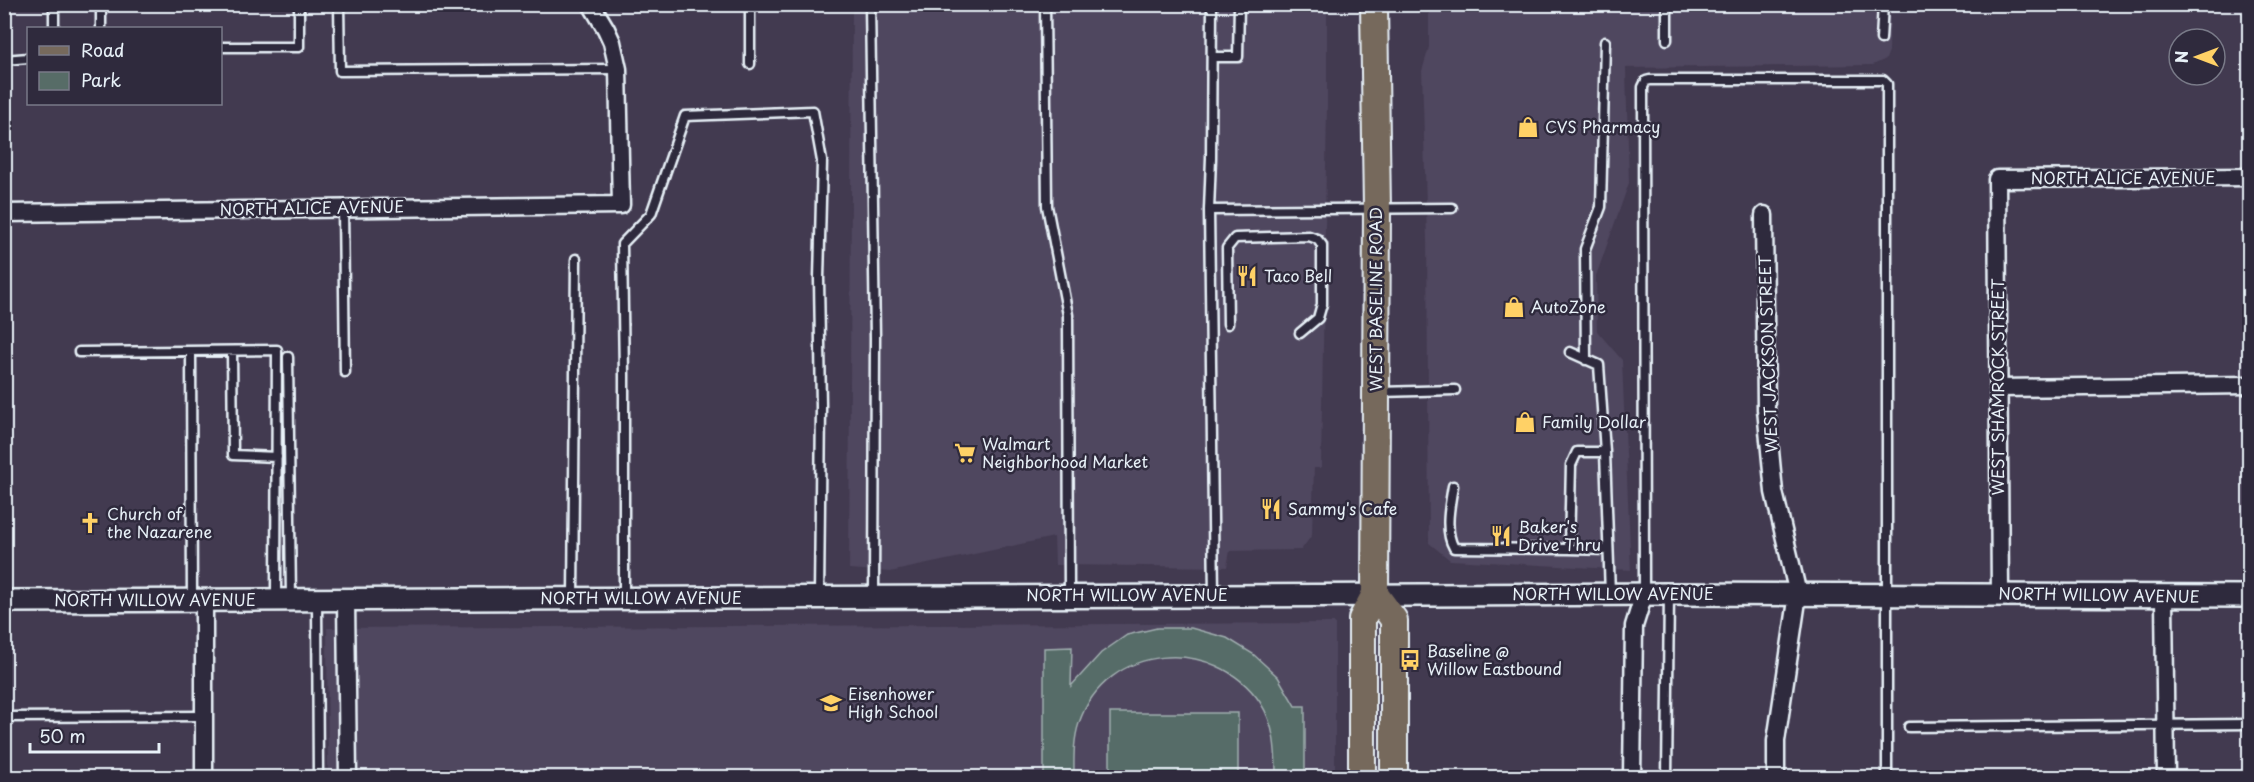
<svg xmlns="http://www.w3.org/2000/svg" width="2254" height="782" font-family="'Playpen Sans',sans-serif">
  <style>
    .built { fill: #4f465e }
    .green { fill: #576c67; stroke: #a0aeb0; stroke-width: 1.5 }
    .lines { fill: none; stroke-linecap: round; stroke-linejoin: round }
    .service-casing { stroke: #e8f1f8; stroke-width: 13 }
    .minor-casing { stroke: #e8f1f8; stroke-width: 21 }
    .tertiary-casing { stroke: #e8f1f8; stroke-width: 26 }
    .primary-casing { stroke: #e8f1f8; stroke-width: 30 }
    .service { stroke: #2f2a3d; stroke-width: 8 }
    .minor { stroke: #2f2a3d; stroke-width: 16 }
    .tertiary { stroke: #2f2a3d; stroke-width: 21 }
    .primary { stroke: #76695c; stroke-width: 26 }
    .labels { text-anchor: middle; stroke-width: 5; stroke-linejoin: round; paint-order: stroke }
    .poi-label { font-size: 16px; fill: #e8f1f8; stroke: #2f2a3d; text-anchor: start }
    .street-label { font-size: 16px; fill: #e8f1f8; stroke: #2f2a3d }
  </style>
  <rect width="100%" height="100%" fill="#423a50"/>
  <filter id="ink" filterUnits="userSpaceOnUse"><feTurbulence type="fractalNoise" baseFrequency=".0167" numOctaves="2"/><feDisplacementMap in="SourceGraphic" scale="12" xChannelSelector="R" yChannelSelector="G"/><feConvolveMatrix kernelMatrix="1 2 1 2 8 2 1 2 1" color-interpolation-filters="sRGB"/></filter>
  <g filter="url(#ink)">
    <!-- built -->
    <path class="built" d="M852,5H1327V108L1321,468H1314L1312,535L1301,550L1230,551L1227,567L1055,565L1054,537L890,572L849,569Z
      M1429,5H1890L1889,51L1886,59L1873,65L1626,68L1629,183L1596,276L1597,331L1622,360L1631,570L1450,560L1429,543L1427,241L1422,71L1429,47Z
      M1335,623V777H328L327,628Z"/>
    <!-- green -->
    <path class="green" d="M1157,628H1191L1227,638L1253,654L1278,677L1295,706H1305V777H1276C1276,752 1275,725 1260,702C1214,635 1106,643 1079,723C1073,741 1074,759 1074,777H1044V648L1072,647L1071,686L1101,653L1127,635Z
      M1110,713H1238V777H1110Z"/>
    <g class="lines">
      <defs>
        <path id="service" d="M54,4V28
          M339,4L340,71L618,69
          M750,4V64
          M870,4L875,337L874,597
          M1045,4L1047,206L1068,315L1069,596
          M1667,4V40
          M101,28V4
          M1881,39L1883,4
          M220,47H299V4
          M1212,57H1238L1239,4
          M4,60L28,58
          M343,208L345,372
          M1209,210L1211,158L1212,4
          M1228,324L1227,248L1235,238L1309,236L1317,239L1322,245V304L1318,318L1300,333
          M191,351L192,599
          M232,351L233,455L277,457
          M79,352L277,350L276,598
          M1570,352L1599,365L1605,452
          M288,357L291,599
          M1586,360L1585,249L1601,207L1605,42
          M1380,392L1455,390
          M1453,486C1450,504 1444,531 1454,548L1569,549
          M1608,550L1569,549L1571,465L1577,452H1605L1610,594
          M1644,594L1643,87L1646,81L1650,80H1883L1887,84V778
          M1214,595L1209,210L1452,208
          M573,597L576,259
          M624,597V375L622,244L651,214L685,116L813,111L822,161L819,279L821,407L819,597
          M317,601L318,778
          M4,717L204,716
          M1909,727L2250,724
          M1667,778L1669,594"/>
        <path id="minor" d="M4,213L621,205L618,69L612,42L606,29L591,4
          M1764,215L1766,409L1774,492L1798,594L1776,741V778
          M1998,388L2250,385
          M2000,594L1997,179L2250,177
          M2164,597L2166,778
          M204,599V778
          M346,599L348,778
          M1632,778L1634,626L1644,594"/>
        <path id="tertiary" d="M4,601L1669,594L2250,596"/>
        <path id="primary" d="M1375,594L1394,620V778
          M1362,778V619L1375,594L1377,209L1374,4"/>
      </defs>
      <!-- service casing -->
      <use href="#service" class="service-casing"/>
      <!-- minor casing -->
      <use href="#minor" class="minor-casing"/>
      <!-- tertiary casing -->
      <use href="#tertiary" class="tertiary-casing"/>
      <!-- primary casing -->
      <use href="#primary" class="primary-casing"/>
      <!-- service -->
      <use href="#service" class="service"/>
      <!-- minor -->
      <use href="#minor" class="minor"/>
      <!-- tertiary -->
      <use href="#tertiary" class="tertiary"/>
      <!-- primary -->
      <use href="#primary" class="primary"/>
    </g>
  </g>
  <!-- icons -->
  <defs>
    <symbol id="shop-bare" viewBox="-9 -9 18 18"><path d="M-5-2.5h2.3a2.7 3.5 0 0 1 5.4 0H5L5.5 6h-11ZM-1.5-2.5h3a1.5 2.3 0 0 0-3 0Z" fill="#ffd166" stroke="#2f2a3d" stroke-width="2.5" paint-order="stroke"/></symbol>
    <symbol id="restaurant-bare" viewBox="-9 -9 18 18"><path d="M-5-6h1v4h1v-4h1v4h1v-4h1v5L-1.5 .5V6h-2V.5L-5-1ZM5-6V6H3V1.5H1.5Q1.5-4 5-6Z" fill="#ffd166" stroke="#2f2a3d" stroke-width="2.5" paint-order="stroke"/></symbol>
    <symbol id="supermarket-bare" viewBox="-9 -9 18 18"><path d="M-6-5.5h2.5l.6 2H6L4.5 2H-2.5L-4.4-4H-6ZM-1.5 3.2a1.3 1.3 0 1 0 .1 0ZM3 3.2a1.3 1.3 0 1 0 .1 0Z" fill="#ffd166" stroke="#2f2a3d" stroke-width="2.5" paint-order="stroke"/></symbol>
    <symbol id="church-bare" viewBox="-9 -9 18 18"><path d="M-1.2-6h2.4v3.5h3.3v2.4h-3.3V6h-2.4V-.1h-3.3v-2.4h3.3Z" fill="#ffd166" stroke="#2f2a3d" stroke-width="2.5" paint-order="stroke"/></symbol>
    <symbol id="bus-bare" viewBox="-9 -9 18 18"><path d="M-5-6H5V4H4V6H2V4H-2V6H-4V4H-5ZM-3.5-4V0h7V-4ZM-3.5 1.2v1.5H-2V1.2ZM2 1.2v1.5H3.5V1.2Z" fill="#ffd166" stroke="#2f2a3d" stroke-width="2.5" paint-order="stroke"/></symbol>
    <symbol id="school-bare" viewBox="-9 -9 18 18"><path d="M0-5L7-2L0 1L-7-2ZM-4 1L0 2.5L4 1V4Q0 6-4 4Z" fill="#ffd166" stroke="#2f2a3d" stroke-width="2.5" paint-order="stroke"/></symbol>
  </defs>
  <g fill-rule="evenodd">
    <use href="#shop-bare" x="1513" y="112" width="30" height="30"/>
    <use href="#restaurant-bare" x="1232" y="261" width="30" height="30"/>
    <use href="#shop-bare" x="1499" y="292" width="30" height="30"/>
    <use href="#shop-bare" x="1510" y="407" width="30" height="30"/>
    <use href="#supermarket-bare" x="950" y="438" width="30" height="30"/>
    <use href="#restaurant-bare" x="1256" y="494" width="30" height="30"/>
    <use href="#church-bare" x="75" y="508" width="30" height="30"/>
    <use href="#restaurant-bare" x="1486" y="521" width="30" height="30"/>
    <use href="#bus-bare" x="1395" y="645" width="30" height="30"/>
    <use href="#school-bare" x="816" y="688" width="30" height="30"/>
  </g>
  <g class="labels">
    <!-- poi labels -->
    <g class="poi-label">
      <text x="1545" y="133">CVS Pharmacy</text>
      <text x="1264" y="282">Taco Bell</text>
      <text x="1531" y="313">AutoZone</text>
      <text x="1542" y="428">Family Dollar</text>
      <text x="982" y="450">Walmart<tspan x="982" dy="18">Neighborhood Market</tspan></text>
      <text x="1288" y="515">Sammy's Cafe</text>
      <text x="107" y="520">Church of<tspan x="107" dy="18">the Nazarene</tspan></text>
      <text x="1518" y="533">Baker's<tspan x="1518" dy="18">Drive Thru</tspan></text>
      <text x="1427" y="657">Baseline @<tspan x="1427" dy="18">Willow Eastbound</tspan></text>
      <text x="848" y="700">Eisenhower<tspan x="848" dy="18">High School</tspan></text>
    </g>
    <!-- street labels -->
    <g class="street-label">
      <text x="2123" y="184">NORTH ALICE AVENUE</text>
      <text transform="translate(312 208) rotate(-1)" y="6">NORTH ALICE AVENUE</text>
      <text transform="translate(1376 299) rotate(-90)" y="6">WEST BASELINE ROAD</text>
      <text transform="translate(1768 354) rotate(-92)" y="6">WEST JACKSON STREET</text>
      <text transform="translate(1998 387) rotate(-90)" y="6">WEST SHAMROCK STREET</text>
      <text x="1613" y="600">NORTH WILLOW AVENUE</text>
      <text x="1127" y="601">NORTH WILLOW AVENUE</text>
      <text transform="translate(2099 595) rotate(1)" y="6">NORTH WILLOW AVENUE</text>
      <text x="641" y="604">NORTH WILLOW AVENUE</text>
      <text x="155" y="606">NORTH WILLOW AVENUE</text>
    </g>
  </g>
  <!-- margin -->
  <rect width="2254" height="782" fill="none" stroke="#2f2a3d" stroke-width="24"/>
  <rect x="12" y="12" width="2230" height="758" fill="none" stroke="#e8f1f8" stroke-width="2" filter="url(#ink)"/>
  <!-- legend -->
  <rect x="27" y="27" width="195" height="78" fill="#2f2a3d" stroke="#797a88" stroke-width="1.5"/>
  <rect x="39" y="46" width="30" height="9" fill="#76695c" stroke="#797a88" stroke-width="1.5"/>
  <text x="81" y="57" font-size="18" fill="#e8f1f8">Road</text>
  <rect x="39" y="72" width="30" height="18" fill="#576c67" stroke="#797a88" stroke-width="1.5"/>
  <text x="81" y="87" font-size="18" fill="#e8f1f8">Park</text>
  <!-- north arrow -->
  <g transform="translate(2197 57) rotate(270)"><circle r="28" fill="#2f2a3d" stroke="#797a88" stroke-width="1.5"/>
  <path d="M0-4.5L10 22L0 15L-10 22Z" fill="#ffd166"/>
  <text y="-9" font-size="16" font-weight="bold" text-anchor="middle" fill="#e8f1f8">N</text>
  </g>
  <!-- scale -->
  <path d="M30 743v9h129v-9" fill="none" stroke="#e8f1f8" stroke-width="3"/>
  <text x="39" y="743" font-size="18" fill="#e8f1f8" stroke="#2f2a3d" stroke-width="4.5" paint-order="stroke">50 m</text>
</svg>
